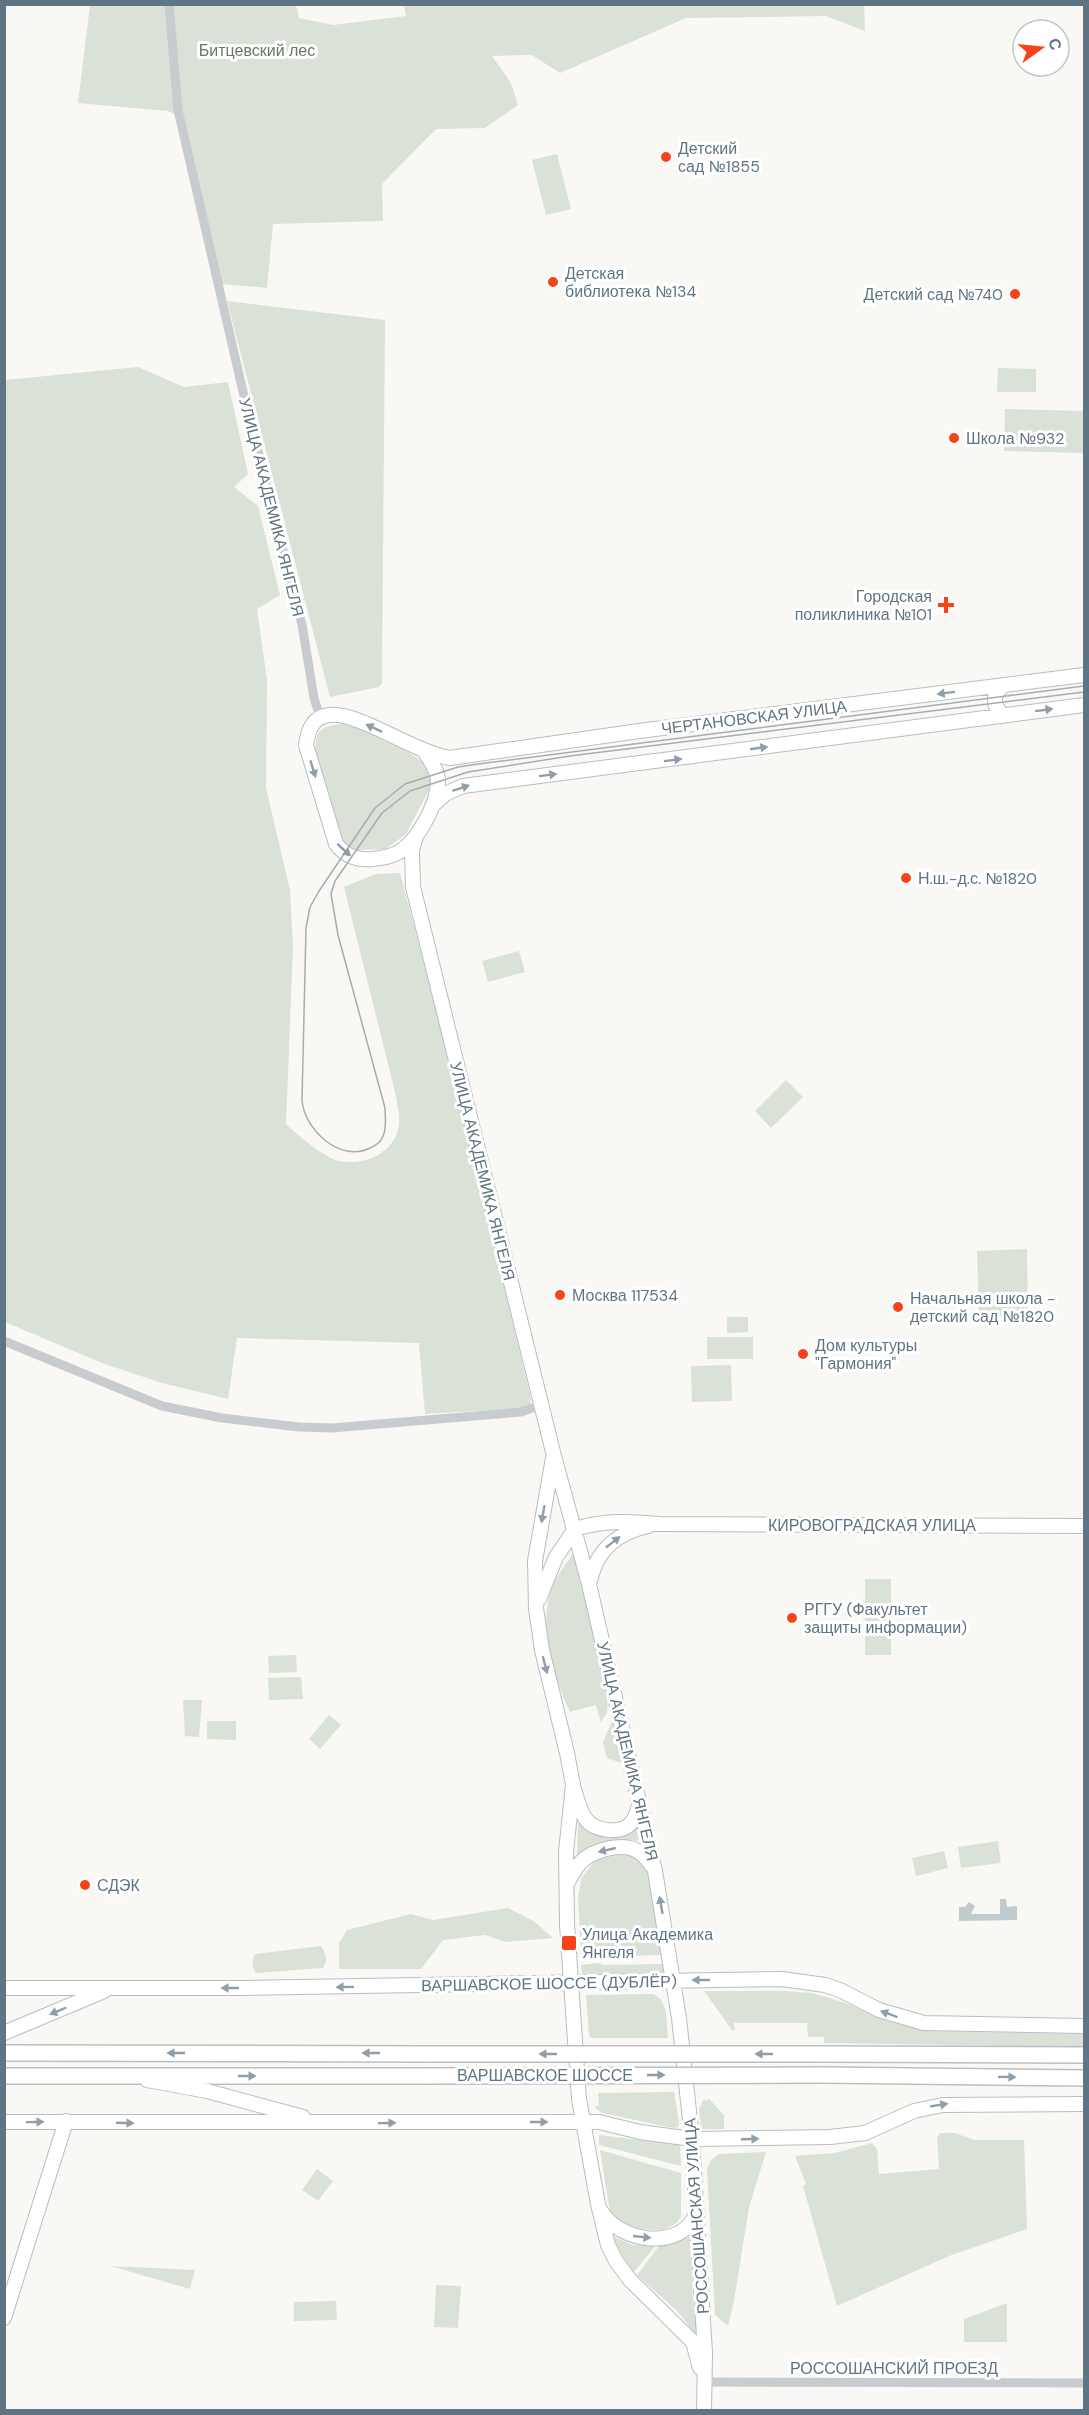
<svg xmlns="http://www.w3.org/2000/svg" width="1089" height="2415" font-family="'DM Sans',sans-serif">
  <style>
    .green { fill: #dae1d6 }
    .water { fill: #becbcf }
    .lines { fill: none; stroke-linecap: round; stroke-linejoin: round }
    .secondary-casing { stroke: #b7bec3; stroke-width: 16 }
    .primary-casing { stroke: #bbbfc3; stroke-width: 18 }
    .street { stroke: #c8ccd0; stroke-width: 9 }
    .secondary { stroke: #fff; stroke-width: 14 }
    .primary { stroke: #fff; stroke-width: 15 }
    .tram { stroke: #a5adb3; stroke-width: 1.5 }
    .primary-bridge-casing { stroke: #bbbfc3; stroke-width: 18; stroke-linecap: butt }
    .primary-bridge { stroke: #fff; stroke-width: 15 }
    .oneway { fill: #909ea9 }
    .poi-dot { fill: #f54419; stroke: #fff; stroke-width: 2 }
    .labels { text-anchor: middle; stroke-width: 6; stroke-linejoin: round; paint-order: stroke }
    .park-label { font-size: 16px; fill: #667a60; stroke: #fff }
    .poi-label { font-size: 16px; fill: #607584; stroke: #fff; text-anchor: start }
    .street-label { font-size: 16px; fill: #607584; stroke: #fff }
  </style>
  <rect width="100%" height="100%" fill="#f9f8f5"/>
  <!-- green -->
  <path class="green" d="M404,4L864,5L865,31L826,16L686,18L560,73L532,55L492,56L511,83L518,105L485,128L436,129L382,184L383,221L273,224L267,288L222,284L183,118L168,111L78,103L90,5H296L299,18L333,25L406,16Z
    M557,154L571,209L546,215L532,160Z
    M227,301L385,320L382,683L379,687L330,697Z
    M138,367L184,387L228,382L248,474L234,487L258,506L280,595L257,609L267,680L266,788L290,890L293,946L286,1124C297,1135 325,1158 339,1161C365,1166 396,1153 399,1124C400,1116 397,1105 396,1096L344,887L376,874L400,873L453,1072L531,1399L529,1408L425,1414L419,1343L237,1338L228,1399L162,1383L102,1363L5,1322V380Z
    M998,368L1036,369V392H997Z
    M1005,409L1084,411V453L1004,451Z
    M342,724L358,728L411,754L423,762L430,774V788L406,834L386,849L356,850L343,844L340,835C334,815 305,746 320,731C326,725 335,725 342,724Z
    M519,951L525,972L488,982L482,961Z
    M786,1080L803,1097L771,1128L755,1111Z
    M1027,1249L1028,1315L979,1317L977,1251Z
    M727,1317H748V1332L727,1333Z
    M707,1337H753V1359H707Z
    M731,1365L732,1401L692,1402L691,1366Z
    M576,1550L608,1699L607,1712L601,1723L596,1705L570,1712C554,1678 538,1627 551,1590C557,1575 566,1563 576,1550Z
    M865,1579H891V1655H865Z
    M296,1655L297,1672L269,1673L268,1656Z
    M301,1677L303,1699L269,1700L268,1678Z
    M183,1700H202L199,1737L185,1736Z
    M329,1715L341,1725L320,1749L309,1739Z
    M613,1719L624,1764L607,1758L603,1742Z
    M207,1721H236V1740L207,1739Z
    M578,1822C600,1840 612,1838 636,1826L639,1841C615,1837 598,1847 577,1857Z
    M998,1841L1001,1863L961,1868L958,1847Z
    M944,1851L948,1868L916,1876L912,1858Z
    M625,1853L637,1857L649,1876L662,1955L581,1957L578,1898L581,1879L595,1860Z
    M508,1908L535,1922L553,1938L506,1942L485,1935L443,1940L421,1969H339V1943L347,1930L411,1914L433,1920Z
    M321,1946C326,1954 328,1959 323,1968L256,1973C252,1967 251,1961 255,1954Z
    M599,1963L603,1965L663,1964L664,1972L662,1974L585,1976L582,1974L581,1965Z
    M704,1991H785L812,1993L843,2002L887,2021L928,2031L1084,2034V2047L824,2043V2037H808L807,2023H734L735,2030H732Z
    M653,1994C669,2000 666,2023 668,2038H591L589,2035L586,1995Z
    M674,2092L679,2123L678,2127L673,2128L602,2113L594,2107L599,2106L598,2093Z
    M704,2099L706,2101L709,2099L724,2115V2129H701L699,2109Z
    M940,2133H955L974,2140H1024L1027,2229L949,2256L837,2306L803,2186L806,2184L795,2156L835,2153L872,2143L877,2149L879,2174L939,2169L937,2138Z
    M599,2135L680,2145L681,2166L599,2145Z
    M600,2150L681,2173V2216L677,2223L664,2230L629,2229L621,2226L610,2212Z
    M766,2152L749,2207L734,2301L728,2326L715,2315L707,2169L711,2160L719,2154Z
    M317,2169L333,2181L318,2201L302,2190Z
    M690,2233L693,2302L698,2338L678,2312L637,2275L659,2246L676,2243Z
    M612,2236L633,2245H656L634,2272L616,2246Z
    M111,2266L195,2270L190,2289Z
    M436,2285L461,2286L458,2328L434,2327Z
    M336,2301L337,2320L294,2321V2302Z
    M1007,2303V2342H964V2319Z"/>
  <!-- water -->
  <path class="water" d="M1000,1899H1006L1007,1907L1017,1906V1920L959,1921V1907H965L969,1902L975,1906L971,1914H1000Z"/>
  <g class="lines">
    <defs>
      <path id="secondary" d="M1003,715C992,706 992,693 1004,686
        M425,752C430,760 438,771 438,781C438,803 418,841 399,852C391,857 382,858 373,859C357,860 346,857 336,844L306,745C308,731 312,717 329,715C358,711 415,753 450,758L639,731L1084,675
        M433,805L445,794L463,786L1084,705
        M416,836L412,851L413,887L554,1456L589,1584L655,1871L679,2018L692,2139L705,2353L704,2410
        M553,1458L535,1561L536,1608L542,1650L567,1753L573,1785L566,1852L567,1924L579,2099L598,2204L608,2245L616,2261L630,2280L693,2342L700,2368
        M575,1529C604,1520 629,1521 659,1524L1084,1526
        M590,1581C597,1549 617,1533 648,1526
        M539,1599L556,1557L575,1529
        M573,1787C577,1797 579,1809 585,1818C594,1832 622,1835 632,1822C636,1817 638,1810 639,1804
        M568,1882C572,1875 575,1868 581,1862C593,1850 624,1841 639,1852C645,1855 648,1861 652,1866
        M4,1988H244L782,1979L825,1985L840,1990L879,2010L924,2023L1084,2026
        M4,2033L104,1991
        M147,2080L207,2091L303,2117
        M4,2122H599L640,2132L692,2139L830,2137L865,2133L914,2111L943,2105L1084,2104
        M601,2211C619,2242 680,2252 696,2214
        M4,2318L66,2121"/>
      <path id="primary" d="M4,2053L430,2054
        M823,2054L1084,2055
        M823,2075L1084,2078
        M4,2076H430"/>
    </defs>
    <!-- secondary casing -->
    <use href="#secondary" class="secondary-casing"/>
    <!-- primary casing -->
    <use href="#primary" class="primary-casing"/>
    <!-- street -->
    <path class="street" d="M169,4L178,110L244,396L302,625L314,698L320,717
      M4,1341L162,1406L222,1418L299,1427L332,1428L521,1412L541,1405
      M704,2382L1084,2383"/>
    <!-- secondary -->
    <use href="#secondary" class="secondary"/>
    <!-- primary -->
    <use href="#primary" class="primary"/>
    <!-- tram -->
    <path class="tram" d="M1084,686L478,764L458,767L405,784L375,808L319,891L310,907L306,928L302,1101C305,1130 340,1163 370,1148C375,1146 381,1142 383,1136C387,1128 385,1117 385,1108L338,935L331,894L335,881L382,813L410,791L468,772L570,756L1084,692"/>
    <defs>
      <path id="primary-bridge" d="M430,2054H823
        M430,2076L823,2075"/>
    </defs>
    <!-- primary-bridge casing -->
    <use href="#primary-bridge" class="primary-bridge-casing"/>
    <!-- primary-bridge -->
    <use href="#primary-bridge" class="primary-bridge"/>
  </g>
  <!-- one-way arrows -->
  <defs><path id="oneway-solid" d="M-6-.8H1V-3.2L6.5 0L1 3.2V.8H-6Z" transform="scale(1.5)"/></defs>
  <g class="oneway">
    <use href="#oneway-solid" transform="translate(946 693) rotate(173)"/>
    <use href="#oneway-solid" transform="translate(1044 710) rotate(-7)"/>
    <use href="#oneway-solid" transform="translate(374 728) rotate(-155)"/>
    <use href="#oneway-solid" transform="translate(759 748) rotate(-8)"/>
    <use href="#oneway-solid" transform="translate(673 760) rotate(-7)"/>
    <use href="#oneway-solid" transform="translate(313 769) rotate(73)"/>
    <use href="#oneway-solid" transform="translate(548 775) rotate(-7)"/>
    <use href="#oneway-solid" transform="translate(461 788) rotate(-18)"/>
    <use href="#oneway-solid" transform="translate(344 850) rotate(42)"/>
    <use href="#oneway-solid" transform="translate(543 1514) rotate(100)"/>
    <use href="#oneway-solid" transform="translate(613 1542) rotate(-38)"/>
    <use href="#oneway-solid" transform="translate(545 1665) rotate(76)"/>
    <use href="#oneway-solid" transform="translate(607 1850) rotate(167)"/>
    <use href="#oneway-solid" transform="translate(661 1905) rotate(-100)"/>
    <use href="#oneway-solid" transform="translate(701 1980) rotate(180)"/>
    <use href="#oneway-solid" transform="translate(345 1987) rotate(179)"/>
    <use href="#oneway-solid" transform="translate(230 1988) rotate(-180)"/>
    <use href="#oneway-solid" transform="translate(58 2011) rotate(157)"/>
    <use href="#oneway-solid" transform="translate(889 2014) rotate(-160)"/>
    <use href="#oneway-solid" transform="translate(176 2053) rotate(-180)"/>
    <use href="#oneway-solid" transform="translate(371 2053) rotate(-180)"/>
    <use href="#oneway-solid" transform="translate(548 2054) rotate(-180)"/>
    <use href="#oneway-solid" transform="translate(764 2054) rotate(-180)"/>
    <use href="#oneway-solid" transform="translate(656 2075)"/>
    <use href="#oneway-solid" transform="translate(247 2076)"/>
    <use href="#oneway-solid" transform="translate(1007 2077) rotate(1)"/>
    <use href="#oneway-solid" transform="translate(939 2105) rotate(-9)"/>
    <use href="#oneway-solid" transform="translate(35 2122) rotate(-1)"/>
    <use href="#oneway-solid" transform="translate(539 2122)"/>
    <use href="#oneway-solid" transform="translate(125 2123) rotate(2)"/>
    <use href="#oneway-solid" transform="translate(387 2123) rotate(-1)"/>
    <use href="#oneway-solid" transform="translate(750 2139) rotate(-2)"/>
    <use href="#oneway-solid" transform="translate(642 2237) rotate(6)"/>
  </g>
  <!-- markers -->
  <g class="poi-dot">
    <circle cx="666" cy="157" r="6"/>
    <circle cx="553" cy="282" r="6"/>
    <circle cx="1015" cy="294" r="6"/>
    <circle cx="954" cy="438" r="6"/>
    <path d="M943 596h6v6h6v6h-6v6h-6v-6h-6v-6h6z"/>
    <circle cx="906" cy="878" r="6"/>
    <circle cx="560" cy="1295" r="6"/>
    <circle cx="898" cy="1307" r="6"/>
    <circle cx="803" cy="1354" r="6"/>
    <circle cx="792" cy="1618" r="6"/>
    <circle cx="85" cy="1885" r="6"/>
    <rect x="561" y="1935" width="16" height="16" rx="3"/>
  </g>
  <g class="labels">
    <!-- park labels -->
    <g class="park-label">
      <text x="257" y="56">Битцевский лес</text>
    </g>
    <!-- poi labels -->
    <g class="poi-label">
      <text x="678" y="154">Детский<tspan x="678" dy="18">сад №1855</tspan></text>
      <text x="565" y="279">Детская<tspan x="565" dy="18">библиотека №134</tspan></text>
      <text x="1003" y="300" text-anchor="end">Детский сад №740</text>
      <text x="966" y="444">Школа №932</text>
      <text x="932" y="602" text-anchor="end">Городская<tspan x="932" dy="18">поликлиника №101</tspan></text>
      <text x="918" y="884">Н.ш.-д.с. №1820</text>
      <text x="572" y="1301">Москва 117534</text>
      <text x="910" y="1304">Начальная школа -<tspan x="910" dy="18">детский сад №1820</tspan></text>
      <text x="815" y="1351">Дом культуры<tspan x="815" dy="18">"Гармония"</tspan></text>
      <text x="804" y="1615">РГГУ (Факультет<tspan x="804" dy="18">защиты информации)</tspan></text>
      <text x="97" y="1891">СДЭК</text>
      <text x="582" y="1940">Улица Академика<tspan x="582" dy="18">Янгеля</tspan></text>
    </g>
    <!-- street labels -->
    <g class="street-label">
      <text transform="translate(272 507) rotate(76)" y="6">УЛИЦА АКАДЕМИКА ЯНГЕЛЯ</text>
      <text transform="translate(754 717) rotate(-7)" y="6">ЧЕРТАНОВСКАЯ УЛИЦА</text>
      <text transform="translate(483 1171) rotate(76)" y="6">УЛИЦА АКАДЕМИКА ЯНГЕЛЯ</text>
      <text x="872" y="1531">КИРОВОГРАДСКАЯ УЛИЦА</text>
      <text transform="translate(628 1751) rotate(77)" y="6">УЛИЦА АКАДЕМИКА ЯНГЕЛЯ</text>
      <text transform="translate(549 1983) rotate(-1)" y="6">ВАРШАВСКОЕ ШОССЕ (ДУБЛЁР)</text>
      <text x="545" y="2081">ВАРШАВСКОЕ ШОССЕ</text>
      <text transform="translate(696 2216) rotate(-94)" y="6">РОССОШАНСКАЯ УЛИЦА</text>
      <text x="894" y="2374">РОССОШАНСКИЙ ПРОЕЗД</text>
    </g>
  </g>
  <!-- border -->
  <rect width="1089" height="2415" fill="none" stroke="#607584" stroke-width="12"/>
  <!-- north arrow -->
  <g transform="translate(1041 48) rotate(75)"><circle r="28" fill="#ffffff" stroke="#bfc8ce" stroke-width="1.5"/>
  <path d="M0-4.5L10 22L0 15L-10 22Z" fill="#f54419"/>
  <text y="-9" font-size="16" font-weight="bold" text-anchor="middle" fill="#607584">С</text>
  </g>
</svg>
